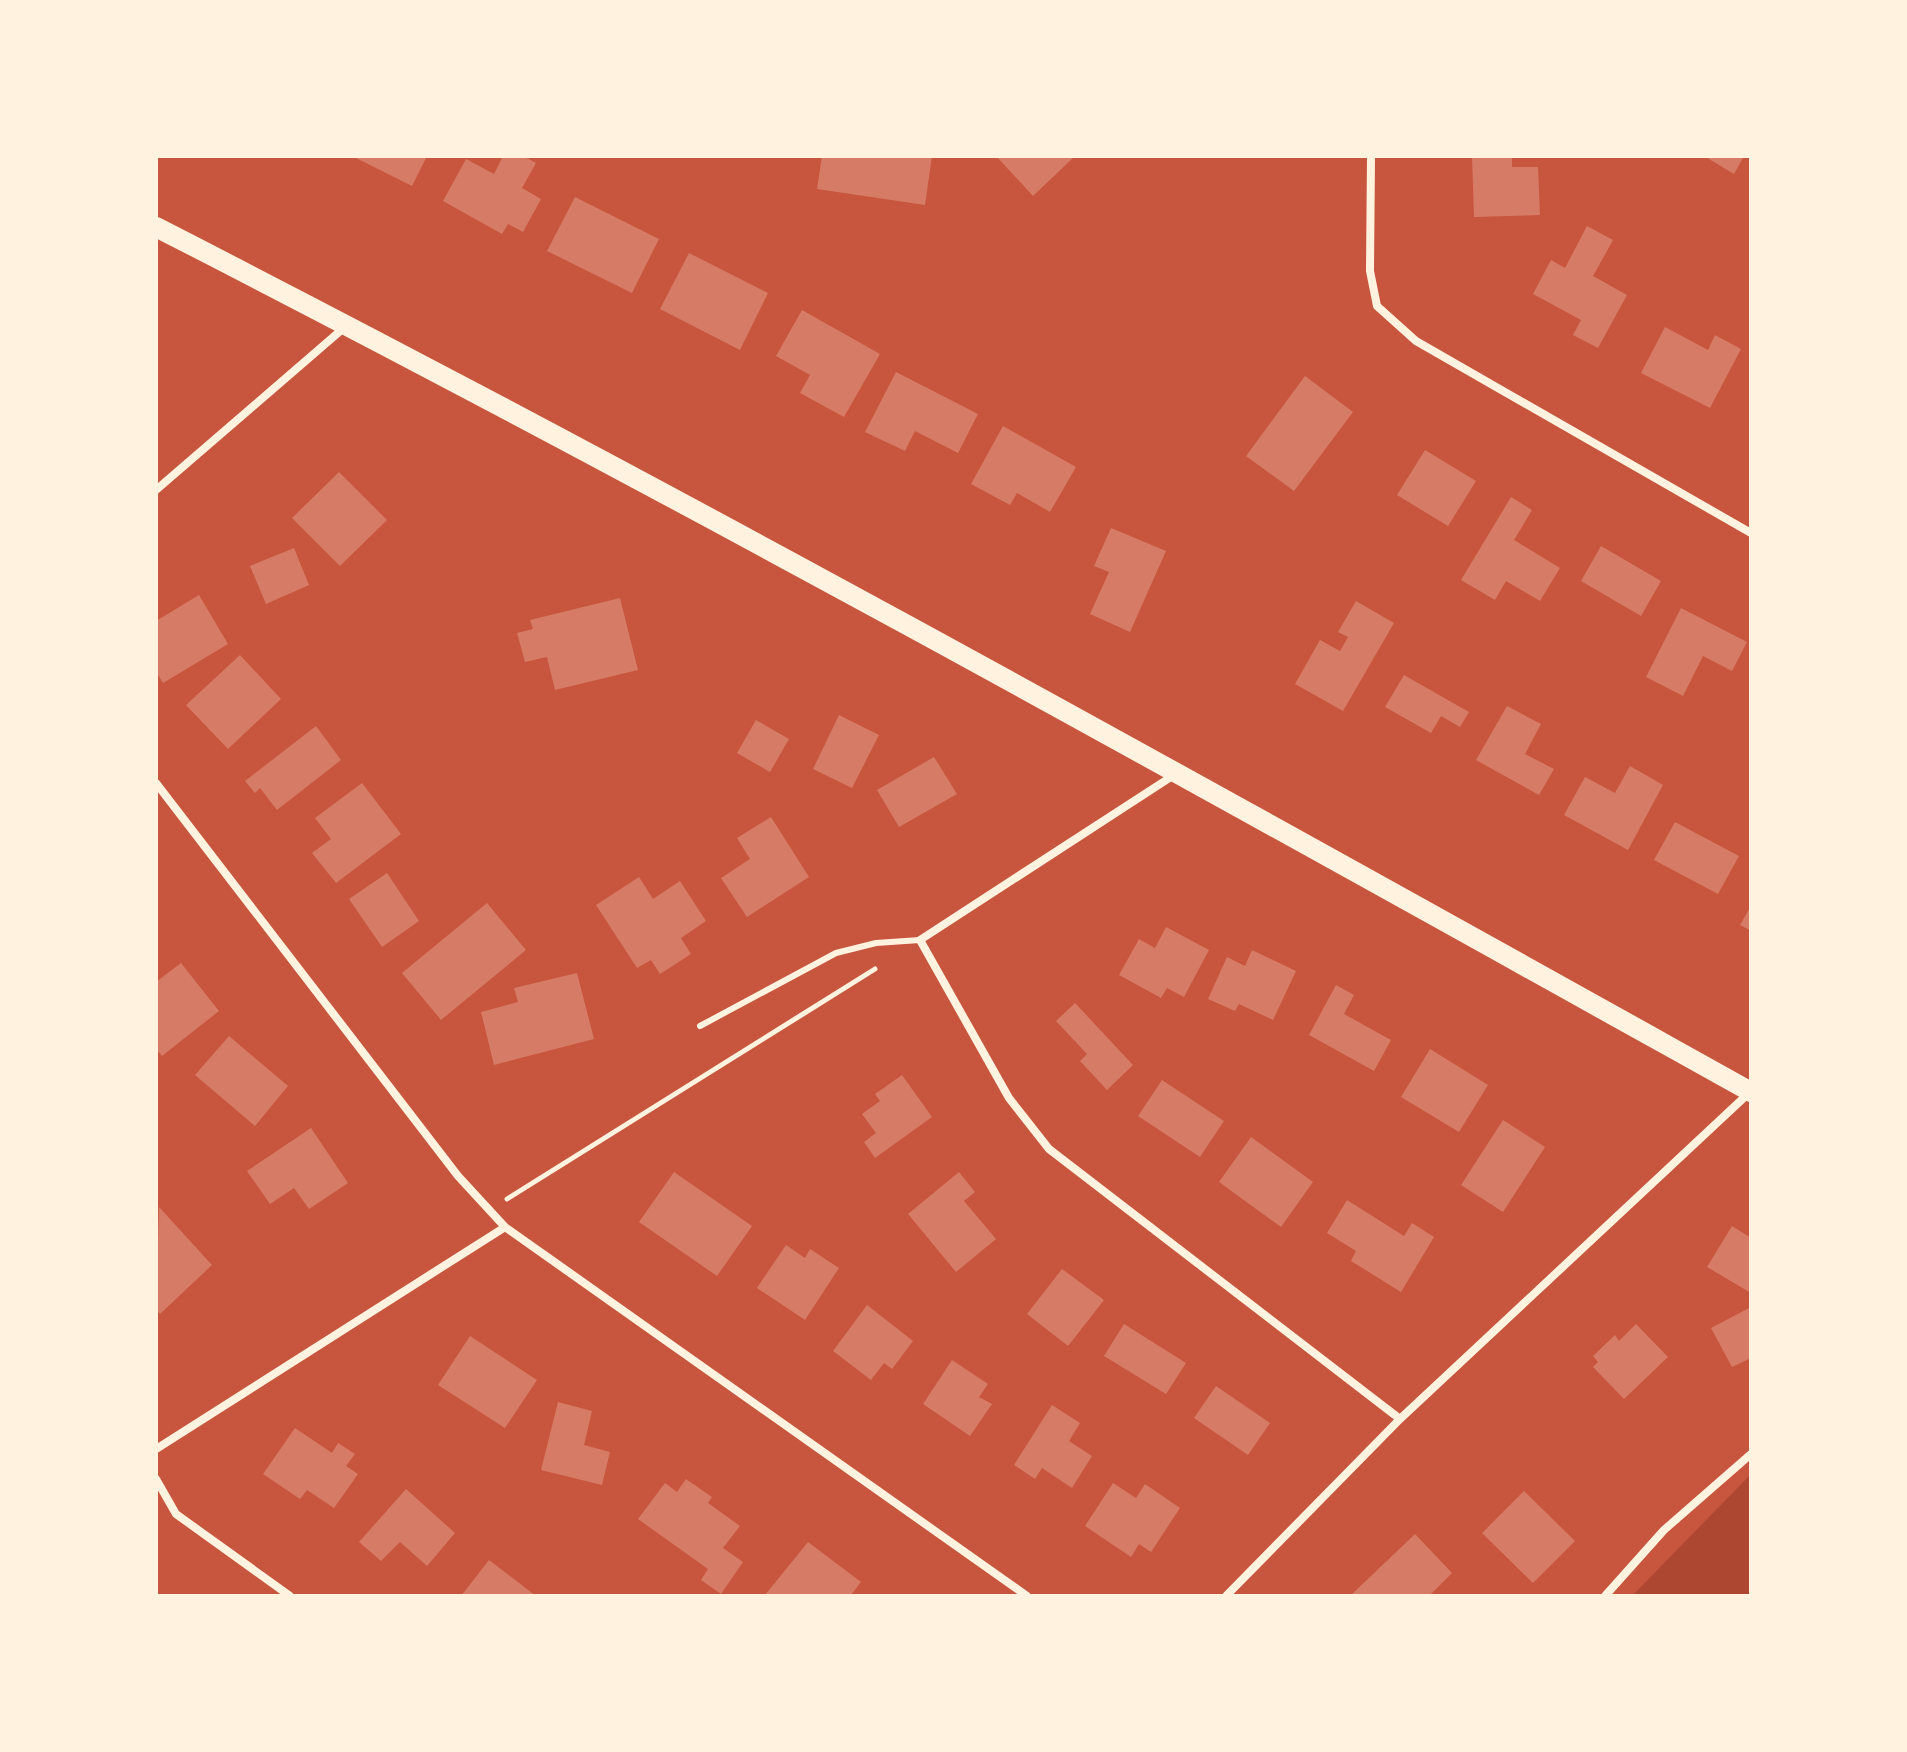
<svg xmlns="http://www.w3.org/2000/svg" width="1907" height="1752" font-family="Ubuntu,sans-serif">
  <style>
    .green { fill: #ae4732 }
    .building { fill: #d67c66 }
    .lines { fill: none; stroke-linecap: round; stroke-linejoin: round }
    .path { stroke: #fff3e0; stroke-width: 5 }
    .service { stroke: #fff3e0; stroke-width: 6 }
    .minor { stroke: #fff3e0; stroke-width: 8 }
    .primary { stroke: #fff3e0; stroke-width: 20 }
  </style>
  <rect width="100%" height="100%" fill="#c8553d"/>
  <!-- green -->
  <path class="green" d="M1751,1474V1596H1632Z"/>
  <!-- building -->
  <path class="building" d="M352,156H427L412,186Z
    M503,156H523L536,163L522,188L541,199L523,232L508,224L502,234L443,201L466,159L494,174Z
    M822,156H932L925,205L817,189Z
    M996,156H1075L1033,196Z
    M1472,156H1512V167H1538L1540,215L1474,217Z
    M1704,156H1744L1734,174Z
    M575,197L659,239L632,293L547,251Z
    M1587,226L1613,240L1593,276L1627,295L1598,348L1573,335L1581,320L1533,294L1551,260L1565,268Z
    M689,253L768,293L740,350L660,309Z
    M802,310L880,354L844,417L800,393L810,375L776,356Z
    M1665,327L1708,350L1715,335L1741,349L1710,408L1641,373Z
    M896,372L978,414L958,453L915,431L905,451L865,432Z
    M1305,376L1353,412L1294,491L1246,456Z
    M1003,426L1076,467L1050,512L1017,493L1010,505L971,484Z
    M1425,450L1476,481L1448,526L1397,495Z
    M339,472L387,520L340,566L292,518Z
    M1511,497L1532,510L1514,540L1560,568L1540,601L1506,581L1495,600L1461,580Z
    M1111,528L1166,551L1130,632L1090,614L1109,572L1094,566Z
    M1601,546L1661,581L1641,616L1581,581Z
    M294,548L309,585L266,604L250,566Z
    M199,595L228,644L163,683L156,672V621Z
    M620,598L638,670L555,690L547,657L525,662L517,633L533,629L530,620Z
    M1356,601L1394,623L1343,711L1295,684L1320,640L1340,651L1348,637L1338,632Z
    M1681,608L1747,642L1732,671L1703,656L1683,696L1646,677Z
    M240,655L281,699L228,749L186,705Z
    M1404,675L1469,712L1460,727L1441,716L1431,733L1385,707Z
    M1507,706L1541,724L1525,754L1554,769L1539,795L1476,760Z
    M839,715L879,735L852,788L813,769Z
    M756,720L789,739L770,772L737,753Z
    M316,726L341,760L277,810L260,788L255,793L245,781Z
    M934,757L957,794L899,827L877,790Z
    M1630,766L1663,785L1628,850L1564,815L1585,777L1615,793Z
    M362,783L401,834L336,883L312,853L331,839L315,818Z
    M771,817L809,877L747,917L721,878L750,859L737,838Z
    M1675,822L1739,856L1718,894L1654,860Z
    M387,873L419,921L382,947L349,899Z
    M639,877L653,899L680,881L706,921L681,938L691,954L660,974L651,960L637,968L596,905Z
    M487,903L526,950L441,1020L402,973Z
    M1751,906V931L1740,925Z
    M1166,927L1209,950L1184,997L1167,988L1161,998L1119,975L1139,939L1155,948Z
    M1252,950L1296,971L1273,1020L1239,1004L1235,1011L1208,999L1227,957L1245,966Z
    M181,963L219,1011L162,1056L156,1049V982Z
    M577,973L594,1039L494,1065L481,1012L518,1002L514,988Z
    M1336,985L1354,995L1344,1014L1391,1040L1374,1071L1309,1035Z
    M1075,1003L1133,1065L1107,1090L1080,1061L1087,1054L1056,1021Z
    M229,1036L288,1086L255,1126L195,1075Z
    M1430,1049L1488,1085L1459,1132L1401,1097Z
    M902,1075L932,1117L875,1158L864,1142L876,1133L862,1114L880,1101L875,1094Z
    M1162,1080L1224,1121L1200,1157L1138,1116Z
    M1503,1120L1545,1147L1503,1212L1461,1185Z
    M311,1128L348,1183L309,1209L294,1188L270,1204L247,1171Z
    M1251,1137L1313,1182L1281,1227L1219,1182Z
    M674,1172L752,1226L717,1276L639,1222Z
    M959,1172L975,1192L964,1201L996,1239L956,1272L908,1214Z
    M1347,1200L1404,1236L1412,1223L1434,1237L1401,1292L1351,1261L1356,1251L1327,1233Z
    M159,1207L212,1265L160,1314L156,1309Z
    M1732,1226L1751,1238V1293L1707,1267Z
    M786,1245L805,1258L810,1249L839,1268L805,1320L757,1288Z
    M1062,1269L1104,1300L1068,1346L1027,1314Z
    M867,1305L913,1341L892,1369L884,1363L871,1380L833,1351Z
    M1751,1307V1358L1732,1367L1711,1328Z
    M1124,1324L1186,1363L1166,1394L1104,1356Z
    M1636,1324L1668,1357L1624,1399L1593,1367L1598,1362L1593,1356L1615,1335L1619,1341Z
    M470,1336L537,1380L505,1428L438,1385Z
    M952,1360L988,1384L979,1397L992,1404L970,1436L923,1404Z
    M1216,1386L1270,1423L1248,1455L1194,1418Z
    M558,1402L592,1411L584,1445L610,1452L602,1485L541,1470Z
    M1052,1405L1080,1423L1069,1441L1092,1456L1072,1488L1042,1468L1035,1479L1014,1465Z
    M295,1428L332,1453L338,1443L355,1454L346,1466L358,1474L334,1508L307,1490L300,1499L263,1474Z
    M686,1479L712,1497L708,1503L740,1526L723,1548L743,1562L721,1594L701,1580L708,1569L638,1519L665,1483L677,1492Z
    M1113,1483L1136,1498L1145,1484L1180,1508L1151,1552L1139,1544L1131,1557L1085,1526Z
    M406,1489L455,1533L427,1566L400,1542L381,1561L359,1542Z
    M1524,1491L1575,1541L1533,1583L1482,1533Z
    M1415,1534L1452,1573L1429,1596H1350Z
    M808,1542L861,1582L850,1596L765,1595Z
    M489,1560L536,1596H461Z"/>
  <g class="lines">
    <!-- path -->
    <path class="path" d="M507,1199L875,969"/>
    <!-- service -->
    <path class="service" d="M700,1026L836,953L876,943L920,940"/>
    <!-- minor -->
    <path class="minor" d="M1371,156L1370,271L1377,306L1416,341L1751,533
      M156,490L346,326
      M1174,775L920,940L1009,1098L1049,1149L1400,1419
      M156,783L458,1176L505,1227L1027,1596
      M156,1449L505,1227
      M156,1479L176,1514L290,1596
      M1226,1596L1400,1419L1750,1092
      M1605,1596L1664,1530L1751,1454"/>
    <!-- primary -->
    <path class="primary" d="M156,227C694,502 1223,798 1751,1092"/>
  </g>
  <!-- border -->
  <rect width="1907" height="1752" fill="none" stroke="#fff3e0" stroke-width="316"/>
</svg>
